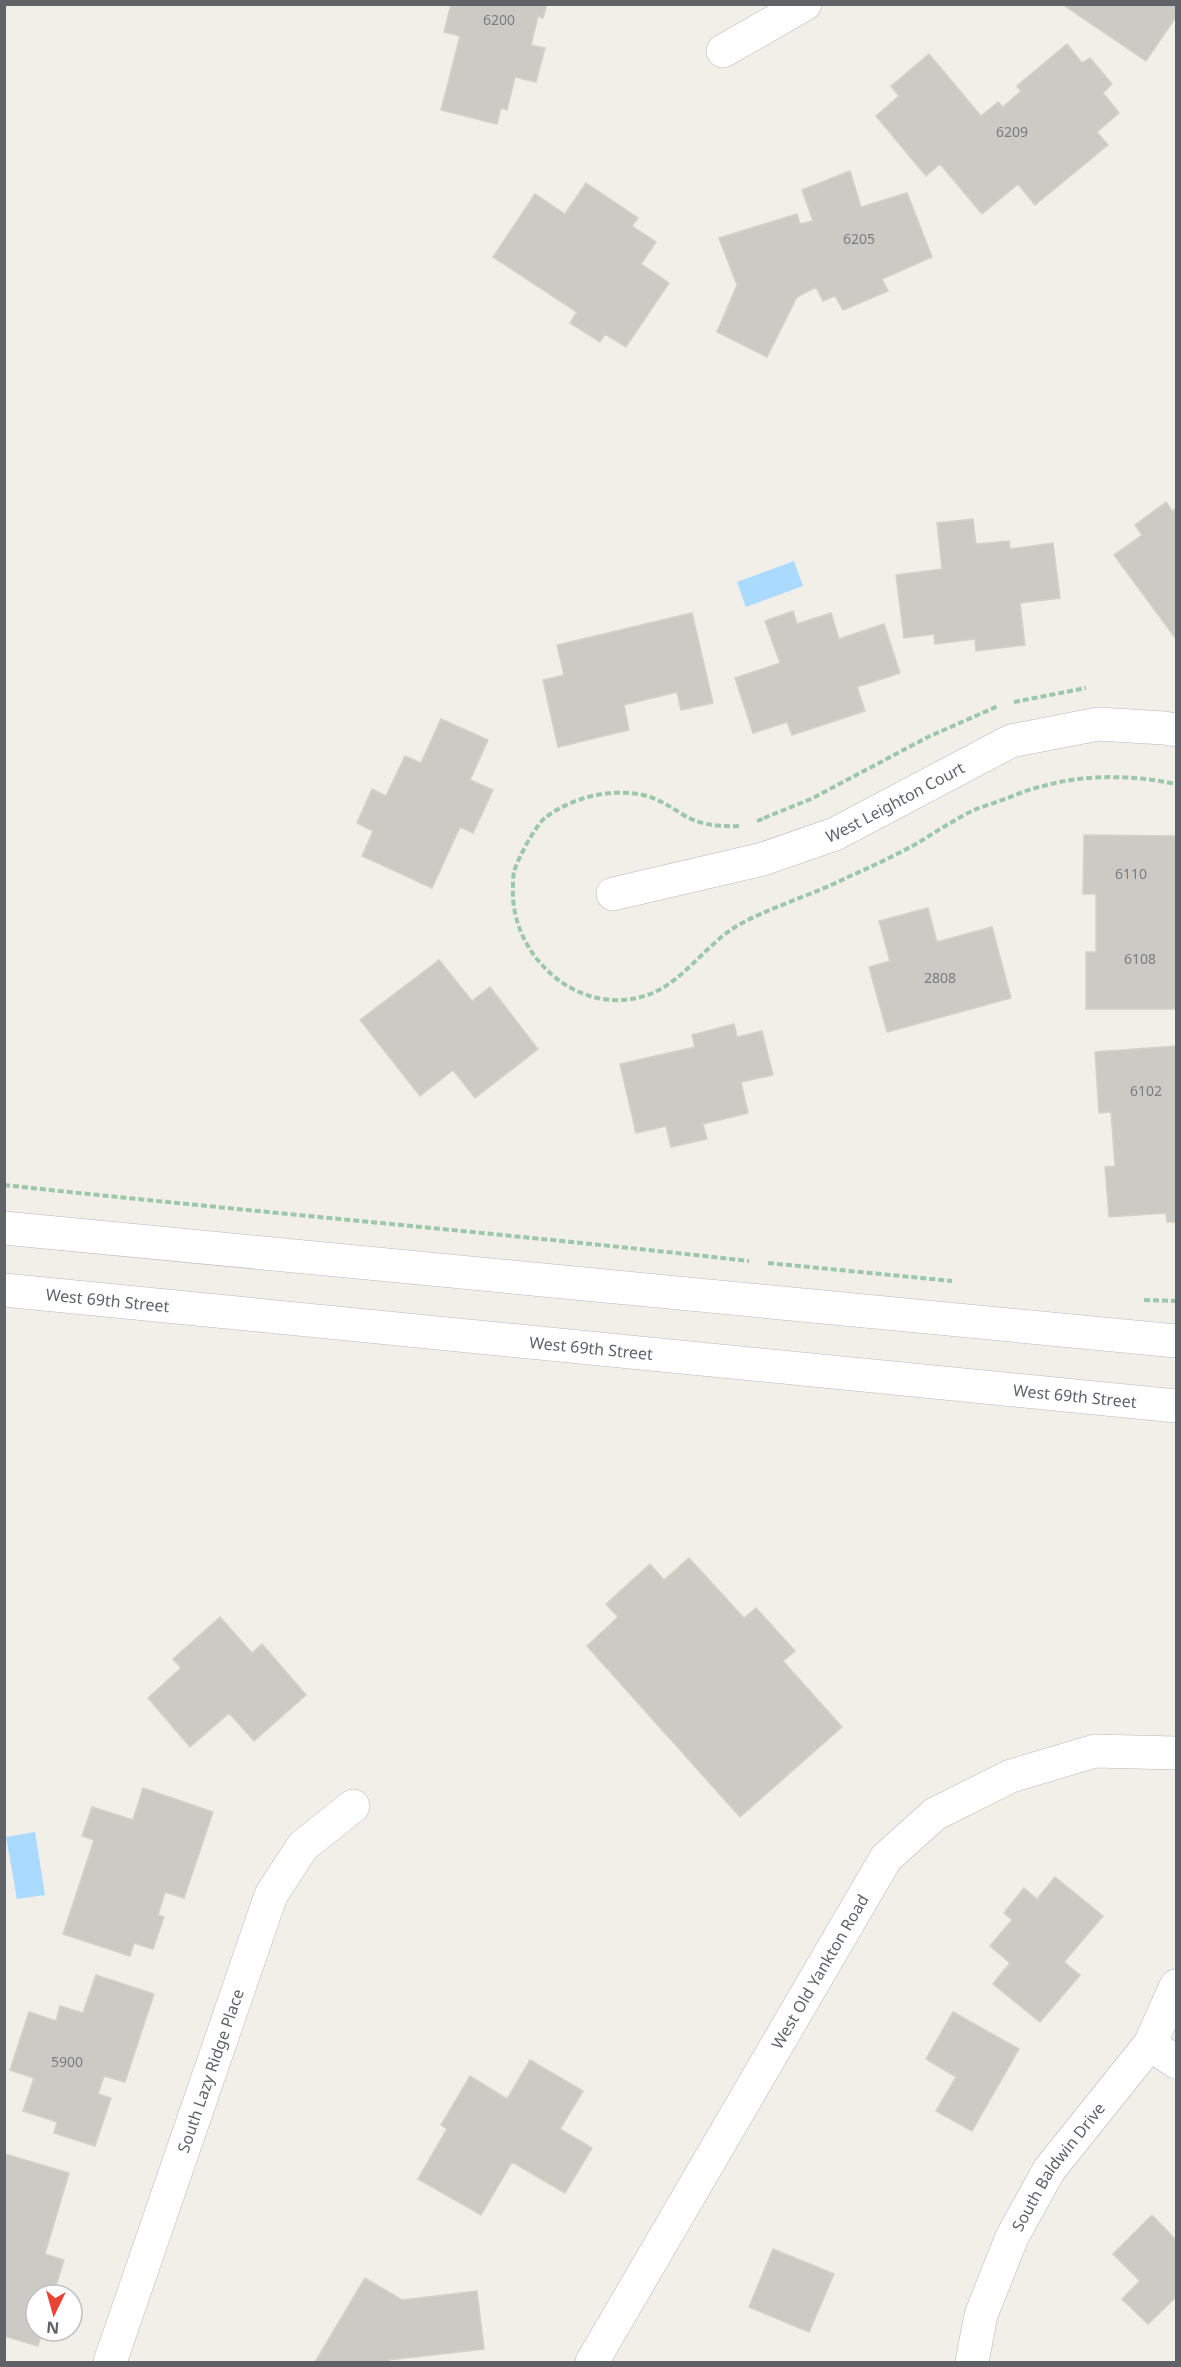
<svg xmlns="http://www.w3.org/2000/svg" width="1181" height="2367" font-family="'Noto Sans',sans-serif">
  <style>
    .water { fill: #aadaff }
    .building { fill: #cccac5; stroke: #d6d1c6; stroke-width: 1.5 }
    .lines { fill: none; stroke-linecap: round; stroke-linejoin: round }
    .street-casing { stroke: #b5b8bc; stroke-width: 34 }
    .secondary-casing { stroke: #b6babf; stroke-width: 34 }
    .path { stroke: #9cc7a9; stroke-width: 4; stroke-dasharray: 6 3; stroke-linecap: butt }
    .street { stroke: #fff; stroke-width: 33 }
    .secondary { stroke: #fff; stroke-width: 33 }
    .labels { text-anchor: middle; stroke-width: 4.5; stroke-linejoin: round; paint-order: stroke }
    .number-label { font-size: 14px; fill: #7a7d7f }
    .street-label { font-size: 16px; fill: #5f6368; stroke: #fff }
  </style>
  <rect width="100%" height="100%" fill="#f1efe8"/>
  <!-- water -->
  <path class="water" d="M794,561L803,586L746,607L737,582Z
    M35,1832L45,1895L17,1899L6,1837Z"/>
  <!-- building -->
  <path class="building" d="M451,4H547L543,18L538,16L531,45L545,48L536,82L515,77L507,110L501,108L497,124L441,110L460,36L444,32Z
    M1066,4H1176V17L1146,61L1065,6Z
    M1067,44L1082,63L1090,58L1112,84L1103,93L1119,113L1097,132L1108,145L1035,205L1018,184L982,214L940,164L926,176L876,116L899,96L891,86L929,54L981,116L998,102L1003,107L1021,91L1017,86Z
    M850,171L861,207L907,193L932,257L882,279L888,291L843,310L835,296L823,301L816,287L797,297L767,357L717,332L737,285L719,238L797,214L800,224L813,221L802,190Z
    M586,183L638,218L632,226L656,242L641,264L669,283L626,347L605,334L600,342L570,323L577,312L493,257L535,194L565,214Z
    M1166,502L1172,511L1176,508V639L1114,555L1142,535L1135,525Z
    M973,519L976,544L1009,541L1010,549L1053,543L1060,598L1020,603L1025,645L976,651L975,639L935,644L934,634L904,638L896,575L942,569L937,523Z
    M793,611L797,624L831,613L839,639L884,624L900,673L857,687L865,711L792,735L787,722L753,733L735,678L780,663L765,621Z
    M692,613L713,703L681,710L677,692L624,705L629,730L558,747L543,680L564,675L557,645Z
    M441,719L488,740L470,780L493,790L473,833L460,827L432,888L362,856L373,831L357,823L372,789L386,796L405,756L421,763Z
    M1084,835L1176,836V1009H1086V952H1096V894H1083Z
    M928,908L937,942L992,927L1011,998L887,1032L869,967L890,961L879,921Z
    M439,960L472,1001L490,987L538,1049L475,1098L453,1070L420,1096L360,1020Z
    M734,1024L737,1037L762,1031L773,1075L741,1082L748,1113L703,1124L707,1139L671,1147L666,1126L636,1133L620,1064L695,1047L692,1035Z
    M1176,1046V1222H1167L1166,1213L1109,1217L1105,1167L1115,1166L1111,1112L1099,1113L1095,1052Z
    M689,1558L744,1618L756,1608L795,1651L783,1661L842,1727L740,1817L587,1646L618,1617L606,1604L650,1564L664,1580Z
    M220,1617L252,1653L262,1644L306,1695L254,1741L229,1713L190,1747L148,1698L181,1668L173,1659Z
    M143,1788L213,1812L184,1898L165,1892L158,1915L164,1917L153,1949L134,1943L130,1956L63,1934L94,1840L82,1836L92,1807L133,1820Z
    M1055,1877L1103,1916L1064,1962L1080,1975L1040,2022L993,1984L1010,1963L990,1946L1012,1920L1004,1913L1024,1888L1037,1899Z
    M96,1975L154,1994L125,2082L104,2076L98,2094L111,2098L95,2146L54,2133L57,2122L23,2111L34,2078L10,2070L29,2012L56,2021L60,2006L83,2013Z
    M953,2012L1019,2049L972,2131L936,2111L956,2077L926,2059Z
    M530,2060L583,2091L560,2129L592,2148L565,2193L512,2162L481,2215L418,2179L447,2129L441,2125L470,2076L507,2099Z
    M5,2154L69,2173L45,2254L64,2260L53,2295H36V2331H42L38,2346L4,2336Z
    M1152,2215L1176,2240V2297L1148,2324L1122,2299L1140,2281L1113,2254Z
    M773,2249L834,2274L809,2332L749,2307Z
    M365,2278L402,2300L477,2291L484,2349L388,2360L391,2362H315Z"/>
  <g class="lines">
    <defs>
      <g id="street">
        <path d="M723,51L805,4"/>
        <path id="s1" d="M613,894L763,859L835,834L1011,741L1098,724L1164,728L1176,730"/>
        <path d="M1150,2044L1176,2062"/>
        <path id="s2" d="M110,2362L271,1895L303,1846L353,1806"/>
        <path id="s3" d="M592,2362L886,1858L935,1814L1011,1776L1095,1751L1176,1753"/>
        <path id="s4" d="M972,2362L981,2315L1012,2237L1049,2170L1150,2044L1176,1986"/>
      </g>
      <g id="secondary">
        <path d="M4,1228L1176,1341"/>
        <path id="s5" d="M4,1290L1176,1406"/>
      </g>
    </defs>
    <!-- street casing -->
    <use href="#street" class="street-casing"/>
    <!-- secondary casing -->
    <use href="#secondary" class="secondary-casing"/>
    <!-- path -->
    <path class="path" d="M1014,702L1086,688
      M764,818L811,799L928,737L998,706
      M757,821L767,817
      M739,826C719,827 699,825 682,814C669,806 659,799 643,795C611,788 573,797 546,817C536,824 517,860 514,872C513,877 513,883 513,888C510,954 575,1015 641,997C680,987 702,948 735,927C767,908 813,895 848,877C871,867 894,856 916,844C934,833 952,821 972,811C981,807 992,804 1002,800C1016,795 1029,789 1043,786C1085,774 1134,775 1176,784
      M4,1185C253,1212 501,1233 749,1261
      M768,1263L952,1281
      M1144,1300L1176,1301"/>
    <!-- street -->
    <use href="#street" class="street"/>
    <!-- secondary -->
    <use href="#secondary" class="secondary"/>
  </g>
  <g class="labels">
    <!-- number labels -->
    <g class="number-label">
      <text x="499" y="25">6200</text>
      <text x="1012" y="137">6209</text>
      <text x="859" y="244">6205</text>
      <text x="1131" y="879">6110</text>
      <text x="1140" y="964">6108</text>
      <text x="940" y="983">2808</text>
      <text x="1146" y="1096">6102</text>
      <text x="67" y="2067">5900</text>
    </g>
    <!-- street labels -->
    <g class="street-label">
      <text dy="6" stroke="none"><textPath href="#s1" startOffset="298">West Leighton Court</textPath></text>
      <text dy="6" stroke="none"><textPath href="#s5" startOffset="104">West 69th Street</textPath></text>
      <text dy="6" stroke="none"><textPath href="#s5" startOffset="590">West 69th Street</textPath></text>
      <text dy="6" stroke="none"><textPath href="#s5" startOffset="1076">West 69th Street</textPath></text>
      <text dy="6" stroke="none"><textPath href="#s3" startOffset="452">West Old Yankton Road</textPath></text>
      <text dy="6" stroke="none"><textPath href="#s2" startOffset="308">South Lazy Ridge Place</textPath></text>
      <text dy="6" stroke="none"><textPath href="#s4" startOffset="216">South Baldwin Drive</textPath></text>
    </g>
  </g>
  <!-- border -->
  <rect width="1181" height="2367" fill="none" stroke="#5f6368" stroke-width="12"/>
  <!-- north arrow -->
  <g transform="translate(54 2313) rotate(185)"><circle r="28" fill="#ffffff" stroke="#bfc1c3" stroke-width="1.5"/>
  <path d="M0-4.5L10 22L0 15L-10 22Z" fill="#ea4335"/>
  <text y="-9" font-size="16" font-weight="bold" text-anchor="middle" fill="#5f6368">N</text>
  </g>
</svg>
